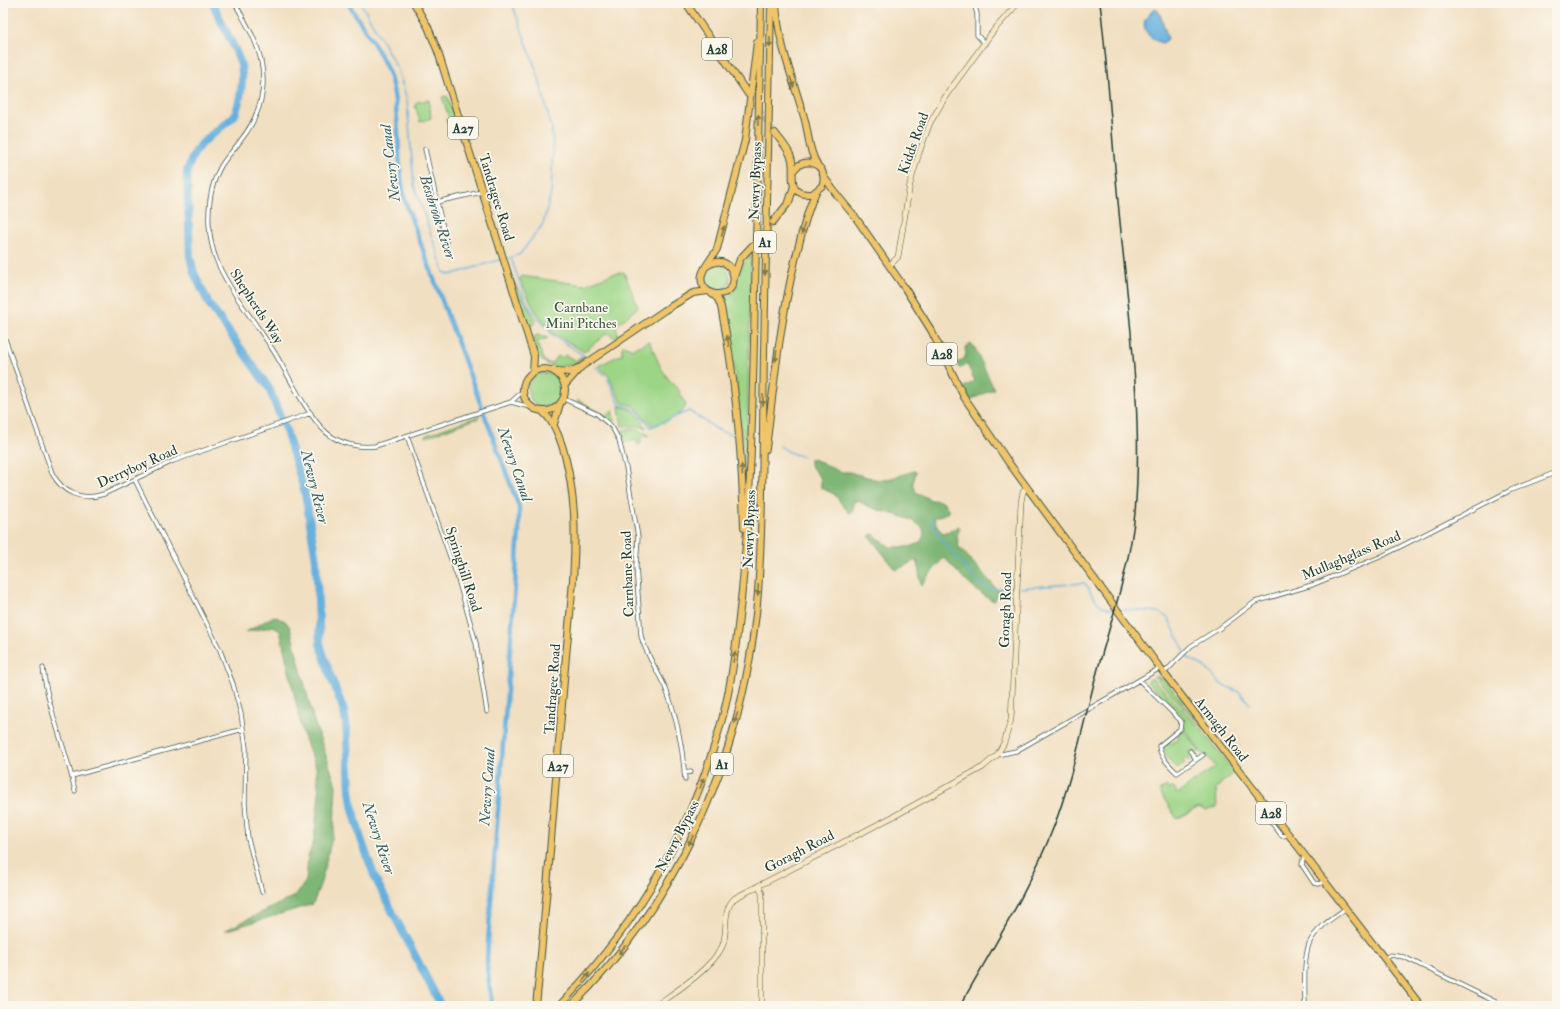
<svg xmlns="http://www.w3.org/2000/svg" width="1560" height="1009" font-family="'IM FELL Double Pica',serif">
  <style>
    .green { fill: #9dd587; stroke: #5e895e }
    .forest { fill: #7eb674; stroke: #4e7a54 }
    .water { fill: #66b0de; stroke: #427689 }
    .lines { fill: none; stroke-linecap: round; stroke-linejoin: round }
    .stream { stroke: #66b0de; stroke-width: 1.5 }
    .canal { stroke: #66b0de; stroke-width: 4.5 }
    .river { stroke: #66b0de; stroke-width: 8 }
    .highway-tunnel { stroke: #c7bfa5; stroke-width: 6; stroke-dasharray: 6 3; stroke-linecap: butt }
    .street-casing { stroke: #3e5549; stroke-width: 5 }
    .secondary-casing { stroke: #3e5549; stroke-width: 6 }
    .highway-casing { stroke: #3e5549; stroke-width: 8 }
    .street { stroke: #fff; stroke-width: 3.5 }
    .secondary { stroke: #f9e7c3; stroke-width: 5 }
    .highway { stroke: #f0c469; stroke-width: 6 }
    .rail { stroke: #1f3d34; stroke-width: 1.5 }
    .oneway { fill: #7d7a4c }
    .labels { text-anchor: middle; stroke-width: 3.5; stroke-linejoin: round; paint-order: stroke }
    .shield { fill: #fbf7ec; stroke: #61756b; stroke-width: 1 }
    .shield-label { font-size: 13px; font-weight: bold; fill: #1f3d34 }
    .street-label { font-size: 14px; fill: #1f3d34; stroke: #fbf7ec }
    .park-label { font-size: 14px; fill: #385b45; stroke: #fbf7ec }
    .water-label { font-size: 15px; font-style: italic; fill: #346067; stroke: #fbf7ec }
  </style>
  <rect width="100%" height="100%" fill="#fbf7ec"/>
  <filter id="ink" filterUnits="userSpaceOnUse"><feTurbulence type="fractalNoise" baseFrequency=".025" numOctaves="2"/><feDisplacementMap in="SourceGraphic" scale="8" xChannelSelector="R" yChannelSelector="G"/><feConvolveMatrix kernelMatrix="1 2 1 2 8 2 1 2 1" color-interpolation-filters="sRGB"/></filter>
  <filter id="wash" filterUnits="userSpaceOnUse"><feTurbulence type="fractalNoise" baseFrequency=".012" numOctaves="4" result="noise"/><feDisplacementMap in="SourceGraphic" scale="16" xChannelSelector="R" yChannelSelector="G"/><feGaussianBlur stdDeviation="0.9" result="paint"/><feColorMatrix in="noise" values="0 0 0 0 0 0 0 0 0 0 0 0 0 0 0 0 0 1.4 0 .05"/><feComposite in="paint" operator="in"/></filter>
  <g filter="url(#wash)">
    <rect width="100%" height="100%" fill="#f1dfc1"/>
    <!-- green -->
    <path class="green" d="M447,96L456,122L447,123L446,119L449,118L442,97Z
      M429,100L431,118L420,122L415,105L417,102Z
      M751,253L746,478L736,380L722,302L723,299C742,289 734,285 740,270C743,264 747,259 751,253Z
      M704 278a13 13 0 1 1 26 0a13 13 0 1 1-26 0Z
      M624,272L638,307L616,326L618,336L615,338L607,333L584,352L555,334H551V331L534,309L520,279L521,276L585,285L612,274Z
      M512,278L536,322L531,325L532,327L527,322Z
      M537,335L548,338L537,342L544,361L551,364L558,356L562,358L565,355L576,361L584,356V358C569,368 544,373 537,352C535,347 533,342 534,337Z
      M649,341L661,368L669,380L677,387L686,405C682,417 664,422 653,426L634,406L622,403L608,375L598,366L622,354V347L624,345L633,349Z
      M528 390a17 17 0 1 1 34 0a17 17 0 1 1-34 0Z
      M578,400L607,416L612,410L615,425H612L602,415L577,401Z
      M619,406C634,408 640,415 646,428L639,426H622Z
      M479,416V418L426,437V435Z
      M637,429L649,435L640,439L642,442L638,445L636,440L624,443L623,430Z
      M1154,676L1164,679L1204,729Z
      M1152,678L1201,729L1235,773L1221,783L1216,790L1217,807L1206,811L1199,807L1177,819L1159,791L1167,786L1169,790L1173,787L1178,794L1197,779L1216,767L1207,756L1205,757L1184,728V719L1180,714L1147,682Z
      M1183,729L1200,752L1195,754L1191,749L1188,751L1191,758L1188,761L1186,758L1183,761L1185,764L1179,768C1171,765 1164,755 1162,746L1169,741L1171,744L1179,739L1177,735Z"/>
    <!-- forest -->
    <path class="forest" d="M970,343L974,346L994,389L970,400L964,387L975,381L967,364L959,368L957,363L964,359L966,354L965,348Z
      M810,459H813L840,472H849L878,480L892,478L914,471L916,472L913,483L916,492L931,500L943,501L949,512L934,518L938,528L943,533L953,530L958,526L960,527L957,536L959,547L994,586L997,589L1004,587L994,601C974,592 958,573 944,557L921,585L917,560L896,570L869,536L873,534L890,547H909L920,543L924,535L923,528C908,513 876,514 857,500L855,501L852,512L849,513L834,494L821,488V479L810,465Z
      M274,616L285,621L290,627L314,721L336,785L334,830L321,882L313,904L224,931L295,896L306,881L308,857L314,841L319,793L316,767L303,734L280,631L274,626L246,632Z"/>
    <!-- water -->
    <path class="water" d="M1156,8L1160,14L1168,39L1163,43C1153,42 1141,31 1145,20C1147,15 1152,12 1156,8Z"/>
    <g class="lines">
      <!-- stream -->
      <path class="stream" d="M361,3L398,70L407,100L414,185L444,272L450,275L502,259
        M511,258L525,298L532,311L551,333
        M506,259L520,254L543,224L551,193L553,149L552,130L538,75L512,3
        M553,335L586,357
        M596,367L605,375
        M608,379L620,405C641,410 637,412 651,427L689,411L720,431L737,436
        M780,446L789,452L803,457
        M931,520L939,537L980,584L989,589L1015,588
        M1019,588L1085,583C1093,596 1098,609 1114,609
        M1118,609L1159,612L1168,618L1188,658L1205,667L1221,684L1239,692L1250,704"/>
      <!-- canal -->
      <path class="canal" d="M348,3C360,23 384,56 390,77C402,118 395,163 406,204L519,507V532L488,942L487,966L492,1006"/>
      <!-- river -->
      <path class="river" d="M213,3C220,22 236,47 241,65C244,80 240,100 235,115C214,136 196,139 187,172L190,256L194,273L209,304L269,388L286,431L305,493L316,560L320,644L329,672L344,711L346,724L350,790L352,805L361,839L375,878L441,1006"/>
    </g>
  </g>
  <g filter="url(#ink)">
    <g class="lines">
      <!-- highway-tunnel -->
      <path class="highway-tunnel" d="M748,95L775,133
        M755,243L773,222"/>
      <defs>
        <path id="street" d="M235,3C245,22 257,40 261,61C267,90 259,117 241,140C235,149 226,157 221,166C211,184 208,204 209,225C210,239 213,253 219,266C232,295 254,320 271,347C287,371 306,415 327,433C340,444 358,448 375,446L511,402L523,391
          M974,3L977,14V35L985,44
          M425,149L447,246
          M436,202L482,192
          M3,333L52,473C63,494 82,501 104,494L173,461L311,413
          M564,399L597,414L612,427L619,440L626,468L638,537L636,566L641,636C646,655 658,671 666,689C677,717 683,750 685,780
          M511,402L530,407
          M407,436L458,579L476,643L487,712
          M135,480L220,650L233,684L241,714L246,748L245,803L248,839L262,892
          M43,668C48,711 67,750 75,791
          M1164,673L1191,646L1220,628L1255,602L1312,585L1380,557L1511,490L1557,472
          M1140,681L1181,721L1180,729L1159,746C1160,757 1169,765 1177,773L1203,755
          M1190,751L1196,759
          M997,755L1016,751L1160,668
          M684,773L691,772
          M72,776L243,729
          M1272,814L1271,822L1282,836L1288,835
          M1304,855L1302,865L1314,883L1319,884L1324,881
          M1384,959L1390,955L1404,957L1504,1006
          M1305,1006C1305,987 1303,962 1309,944C1315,929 1333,918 1345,909"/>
        <path id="secondary" d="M889,266L898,257L910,184L919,153L930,123L947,94L994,30L1018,3
          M759,885L762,894V1006
          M655,1006C675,992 710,970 722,947C729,932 721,910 735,898L898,814L983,767L997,755L1004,743L1011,720L1021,502L1023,492L1027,487"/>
        <path id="highway" d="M414,3L428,27L438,52L534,356L533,372
          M686,3L748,94
          M776,3C778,43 793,79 804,117C809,133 808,150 817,164
          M775,133C780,140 788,148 791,157C797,172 783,196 812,194L822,186C830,166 806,153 793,171
          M824,177L837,195L856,218L904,287L931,330L964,397L1009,463L1160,668L1421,1006
          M773,222L789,202L794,186
          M707,266C734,248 745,294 718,294C714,294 710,293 707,290C692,277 711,261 717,249L745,140L757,42
          M734,277L740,259L752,246
          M712,294L718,299L721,307C736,380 742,453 744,528
          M523 390a21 21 0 1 1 42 0a21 21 0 1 1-42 0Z
          M554,371L569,372L578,368
          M565,385L581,367L665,310L693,293L708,291
          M554,424L560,404
          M766,449C774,382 780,322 796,256C802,234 806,212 816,192
          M536,1006C547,898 555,789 564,680C568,625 577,570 574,514C572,486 565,431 543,412
          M559,1006C635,927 689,835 719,730C732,688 736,643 741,600C750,514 752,428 754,341C756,229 759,116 761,3
          M571,1006C675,905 738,765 755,622C759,592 760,562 761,532C763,472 763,412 764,352C766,236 769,119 771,3"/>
      </defs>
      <!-- street casing -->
      <use href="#street" class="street-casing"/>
      <!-- secondary casing -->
      <use href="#secondary" class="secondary-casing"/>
      <!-- highway casing -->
      <use href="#highway" class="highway-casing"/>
      <!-- street -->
      <use href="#street" class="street"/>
      <!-- secondary -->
      <use href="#secondary" class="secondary"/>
      <!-- highway -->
      <use href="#highway" class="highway"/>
      <!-- rail -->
      <path class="rail" d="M960,1006C993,947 1030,889 1054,826C1074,774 1084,718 1099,665C1113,614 1130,565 1135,513C1143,422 1130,323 1121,232C1113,156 1109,79 1100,3"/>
    </g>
    <!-- one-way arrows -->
    <defs><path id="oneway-solid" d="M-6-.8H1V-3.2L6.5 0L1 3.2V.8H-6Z"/></defs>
    <g class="oneway">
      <use href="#oneway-solid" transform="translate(770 42) rotate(91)"/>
      <use href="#oneway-solid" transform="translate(792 82) rotate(71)"/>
      <use href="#oneway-solid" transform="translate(758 120) rotate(-88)"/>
      <use href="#oneway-solid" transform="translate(803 229) rotate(105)"/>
      <use href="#oneway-solid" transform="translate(723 231) rotate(-75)"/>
      <use href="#oneway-solid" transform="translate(765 270) rotate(90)"/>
      <use href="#oneway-solid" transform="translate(728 341) rotate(-101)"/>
      <use href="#oneway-solid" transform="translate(776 356) rotate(97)"/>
      <use href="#oneway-solid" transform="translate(763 400) rotate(91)"/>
      <use href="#oneway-solid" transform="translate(742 470) rotate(-94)"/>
      <use href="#oneway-solid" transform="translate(758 590) rotate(94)"/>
      <use href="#oneway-solid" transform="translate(734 657) rotate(-81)"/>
      <use href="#oneway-solid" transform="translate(736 718) rotate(106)"/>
      <use href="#oneway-solid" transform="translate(702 783) rotate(-70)"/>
      <use href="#oneway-solid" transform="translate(691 840) rotate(117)"/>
      <use href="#oneway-solid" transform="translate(622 950) rotate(127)"/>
      <use href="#oneway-solid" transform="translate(586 977) rotate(-51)"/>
    </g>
  </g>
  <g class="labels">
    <!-- shield labels -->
    <g class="shield">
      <rect x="702" y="38" width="30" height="22" rx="3"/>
      <rect x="448" y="117" width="30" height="22" rx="3"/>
      <rect x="754" y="231" width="22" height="22" rx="3"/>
      <rect x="927" y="343" width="30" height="22" rx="3"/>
      <rect x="711" y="753" width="22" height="22" rx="3"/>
      <rect x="543" y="755" width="30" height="22" rx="3"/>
      <rect x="1256" y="802" width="30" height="22" rx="3"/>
    </g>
    <g class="shield-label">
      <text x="717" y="54">A28</text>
      <text x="463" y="133">A27</text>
      <text x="765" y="247">A1</text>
      <text x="942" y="359">A28</text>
      <text x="722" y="769">A1</text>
      <text x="558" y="771">A27</text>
      <text x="1271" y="818">A28</text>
    </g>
    <!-- street labels -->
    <g class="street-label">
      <text transform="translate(913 143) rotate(-70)" y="5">Kidds Road</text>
      <text transform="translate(755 181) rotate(-88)" y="5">Newry Bypass</text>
      <text transform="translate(497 197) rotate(73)" y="5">Tandragee Road</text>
      <text transform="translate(257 306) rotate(57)" y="5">Shepherds Way</text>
      <text transform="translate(137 466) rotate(-24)" y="5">Derryboy Road</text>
      <text transform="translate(749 529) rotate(-88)" y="5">Newry Bypass</text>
      <text transform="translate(1351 555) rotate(-23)" y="5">Mullaghglass Road</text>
      <text transform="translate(464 569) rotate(72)" y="5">Springhill Road</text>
      <text transform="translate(627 574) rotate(-92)" y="5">Carnbane Road</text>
      <text transform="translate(1005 610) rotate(-88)" y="5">Goragh Road</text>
      <text transform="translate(552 689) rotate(-86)" y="5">Tandragee Road</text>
      <text transform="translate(1222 729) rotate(52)" y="5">Armagh Road</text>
      <text transform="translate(677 836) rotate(-63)" y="5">Newry Bypass</text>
      <text transform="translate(799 851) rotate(-27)" y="5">Goragh Road</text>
    </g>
    <!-- park labels -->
    <g class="park-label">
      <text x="581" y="312">Carnbane<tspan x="581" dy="16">Mini Pitches</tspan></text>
    </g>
    <!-- water labels -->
    <g class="water-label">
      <text transform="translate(390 163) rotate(-97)" y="5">Newry Canal</text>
      <text transform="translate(438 217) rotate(72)" y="5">Bessbrook River</text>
      <text transform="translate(515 464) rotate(71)" y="5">Newry Canal</text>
      <text transform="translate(315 487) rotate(76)" y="5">Newry River</text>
      <text transform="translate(487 787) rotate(-86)" y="5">Newry Canal</text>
      <text transform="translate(379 838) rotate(72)" y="5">Newry River</text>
    </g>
  </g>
  <!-- margin -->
  <rect width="1560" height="1009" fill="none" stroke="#fbf7ec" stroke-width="16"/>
</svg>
